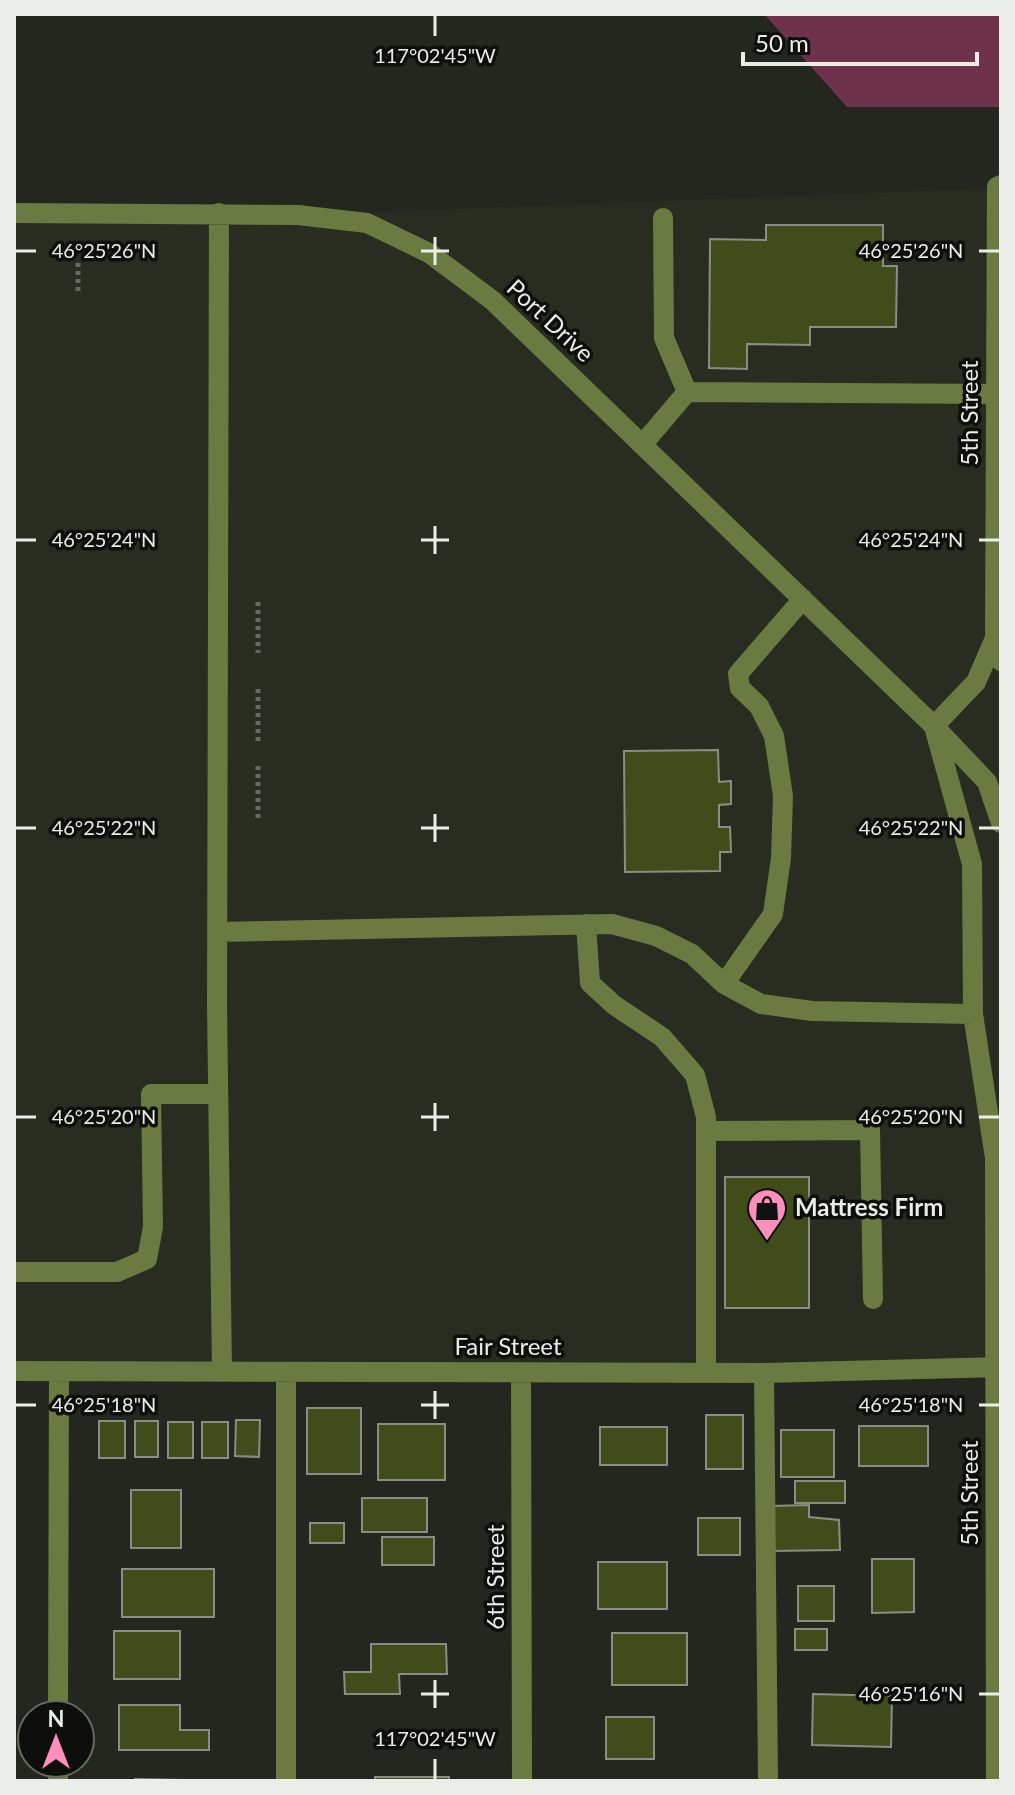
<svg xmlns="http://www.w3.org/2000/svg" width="1015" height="1795" font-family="Lato,sans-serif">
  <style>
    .built { fill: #292d21 }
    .green { fill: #6e334b }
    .building { fill: #404d1b; stroke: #8a8d85; stroke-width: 2 }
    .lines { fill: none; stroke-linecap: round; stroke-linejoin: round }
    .path { stroke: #666862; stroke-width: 5; stroke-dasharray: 4 4; stroke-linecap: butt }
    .minor { stroke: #6a7a41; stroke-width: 20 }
    .ticks { fill: none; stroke: #ebede8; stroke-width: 3 }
    .labels { text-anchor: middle; stroke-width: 7; stroke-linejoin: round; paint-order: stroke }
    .street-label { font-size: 24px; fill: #ebede8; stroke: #0e0f0c }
    .poi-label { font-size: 24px; font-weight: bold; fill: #ebede8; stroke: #0e0f0c; text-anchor: start }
    .ticks-label { font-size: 20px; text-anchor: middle; fill: #ebede8; stroke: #0e0f0c; stroke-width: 7; stroke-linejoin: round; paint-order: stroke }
  </style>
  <rect width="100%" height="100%" fill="#242620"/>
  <!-- built -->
  <path class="built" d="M1001,188V1781L996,1367L14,1371V213L298,215Z"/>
  <!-- green -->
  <path class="green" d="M764,14H1001V107H847Z"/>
  <!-- building -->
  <path class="building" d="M766,225H883V266H897L896,327H810V345L747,344V369L709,368L710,239L766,240Z
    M718,750L719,782L731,781V804L719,805V827H730L731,852H720V871L625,872L624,751Z
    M725,1177H809V1308H725Z
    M307,1408H361V1474H307Z
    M706,1415H743V1469H706Z
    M236,1420H260L259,1457L235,1456Z
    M99,1421H125V1458H99Z
    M135,1421H158V1457H135Z
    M168,1422H193V1458H168Z
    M202,1422H228V1458H202Z
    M378,1424H445V1480H378Z
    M859,1426H928V1466H859Z
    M600,1427H667V1465H600Z
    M781,1430H834V1477H781Z
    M795,1481H845V1503H795Z
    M131,1490H181V1548H131Z
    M362,1498H427V1532H362Z
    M809,1505V1517L839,1520L840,1550L771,1551L770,1506Z
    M698,1518H740V1555H698Z
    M310,1523H344V1543H310Z
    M382,1537H434V1565H382Z
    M872,1559H914V1612L872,1613Z
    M598,1562H667V1609H598Z
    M122,1569H214V1617H122Z
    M798,1586H834V1621H798Z
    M795,1629H827V1650H795Z
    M114,1631H180V1679H114Z
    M612,1633H687V1685H612Z
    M371,1644H446L447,1674H399L400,1694H345L344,1672H371Z
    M813,1694L892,1696L891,1747L812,1745Z
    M119,1705H180V1730H209V1750H119Z
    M606,1717H654V1759H606Z
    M375,1777H449V1781H375Z
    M135,1779L186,1780V1781H135Z"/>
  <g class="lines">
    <!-- path -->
    <path class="path" d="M78,263V291
      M258,602V653
      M258,689V741
      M258,766V822"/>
    <!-- minor -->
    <path class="minor" d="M1001,185L997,187L995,638L1001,661
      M14,213L298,215L367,223L429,253L492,300L934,726L987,782L1001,823
      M219,213L217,1006L222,1372
      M663,218L664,338L687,392L996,394
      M642,445L687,392
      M934,726L976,682L995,638
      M935,730L972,864L973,1014L995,1158L996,1781
      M586,924L590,983L614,1005L662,1037L695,1075L706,1117V1373
      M217,932L612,924L656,936L692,954L724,984L761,1004L812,1011L973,1014
      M724,984L773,914L781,858L783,796L774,736L759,706L740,688L738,674L803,599
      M706,1131L870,1130L873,1299
      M14,1272H117L147,1259L153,1227L151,1094H218
      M14,1371L764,1373L1001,1367
      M286,1372V1781
      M521,1373L522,1781
      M764,1373L768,1781
      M58,1715L59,1371
      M58,1781V1763"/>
  </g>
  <!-- ticks -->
  <path class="ticks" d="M435,16V36M435,237V265M16,251H36M421,251H449M979,251H999M435,526V554M16,540H36M421,540H449M979,540H999M435,814V842M16,828H36M421,828H449M979,828H999M435,1103V1131M16,1117H36M421,1117H449M979,1117H999M435,1391V1419M16,1405H36M421,1405H449M979,1405H999M435,1680V1708M421,1694H449M979,1694H999M435,1759V1779"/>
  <!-- icons -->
  <defs>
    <symbol id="shop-pin" viewBox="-11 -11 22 30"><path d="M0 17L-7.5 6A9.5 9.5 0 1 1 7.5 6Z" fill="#fe8ebb" stroke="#0e0f0c"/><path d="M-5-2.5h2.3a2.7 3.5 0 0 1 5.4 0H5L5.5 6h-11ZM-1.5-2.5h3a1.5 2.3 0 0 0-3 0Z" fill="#111"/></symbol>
  </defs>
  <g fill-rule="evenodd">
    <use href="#shop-pin" x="745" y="1186" width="44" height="60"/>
  </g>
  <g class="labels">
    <!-- street labels -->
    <g class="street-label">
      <text transform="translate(550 321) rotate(43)" y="8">Port Drive</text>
      <text transform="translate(970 413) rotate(-90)" y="8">5th Street</text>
      <text x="508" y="1355">Fair Street</text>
      <text transform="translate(970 1493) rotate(-90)" y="8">5th Street</text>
      <text transform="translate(496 1577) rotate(-90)" y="8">6th Street</text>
    </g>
    <!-- poi labels -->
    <g class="poi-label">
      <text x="795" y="1216">Mattress Firm</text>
    </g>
  </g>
  <g class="ticks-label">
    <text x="435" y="63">117°02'45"W</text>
    <text x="104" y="258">46°25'26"N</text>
    <text x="911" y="258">46°25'26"N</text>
    <text x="104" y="547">46°25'24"N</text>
    <text x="911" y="547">46°25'24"N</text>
    <text x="104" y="835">46°25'22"N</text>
    <text x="911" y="835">46°25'22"N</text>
    <text x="104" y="1124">46°25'20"N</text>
    <text x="911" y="1124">46°25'20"N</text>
    <text x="104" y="1412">46°25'18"N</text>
    <text x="911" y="1412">46°25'18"N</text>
    <text x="911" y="1701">46°25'16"N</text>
    <text x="435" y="1746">117°02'45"W</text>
  </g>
  <!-- border -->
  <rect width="1015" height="1795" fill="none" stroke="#ebede8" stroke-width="32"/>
  <!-- north arrow -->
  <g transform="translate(56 1739)"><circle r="38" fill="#0e0f0c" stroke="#666864" stroke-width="2"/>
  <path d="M0-6L14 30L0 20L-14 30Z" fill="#fe8ebb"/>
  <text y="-12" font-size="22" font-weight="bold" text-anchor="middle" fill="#ebede8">N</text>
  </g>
  <!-- scale -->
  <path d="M743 52v12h234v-12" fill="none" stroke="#ebede8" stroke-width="4"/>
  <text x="755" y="52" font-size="24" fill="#ebede8" stroke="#0e0f0c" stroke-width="6" paint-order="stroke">50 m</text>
</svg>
